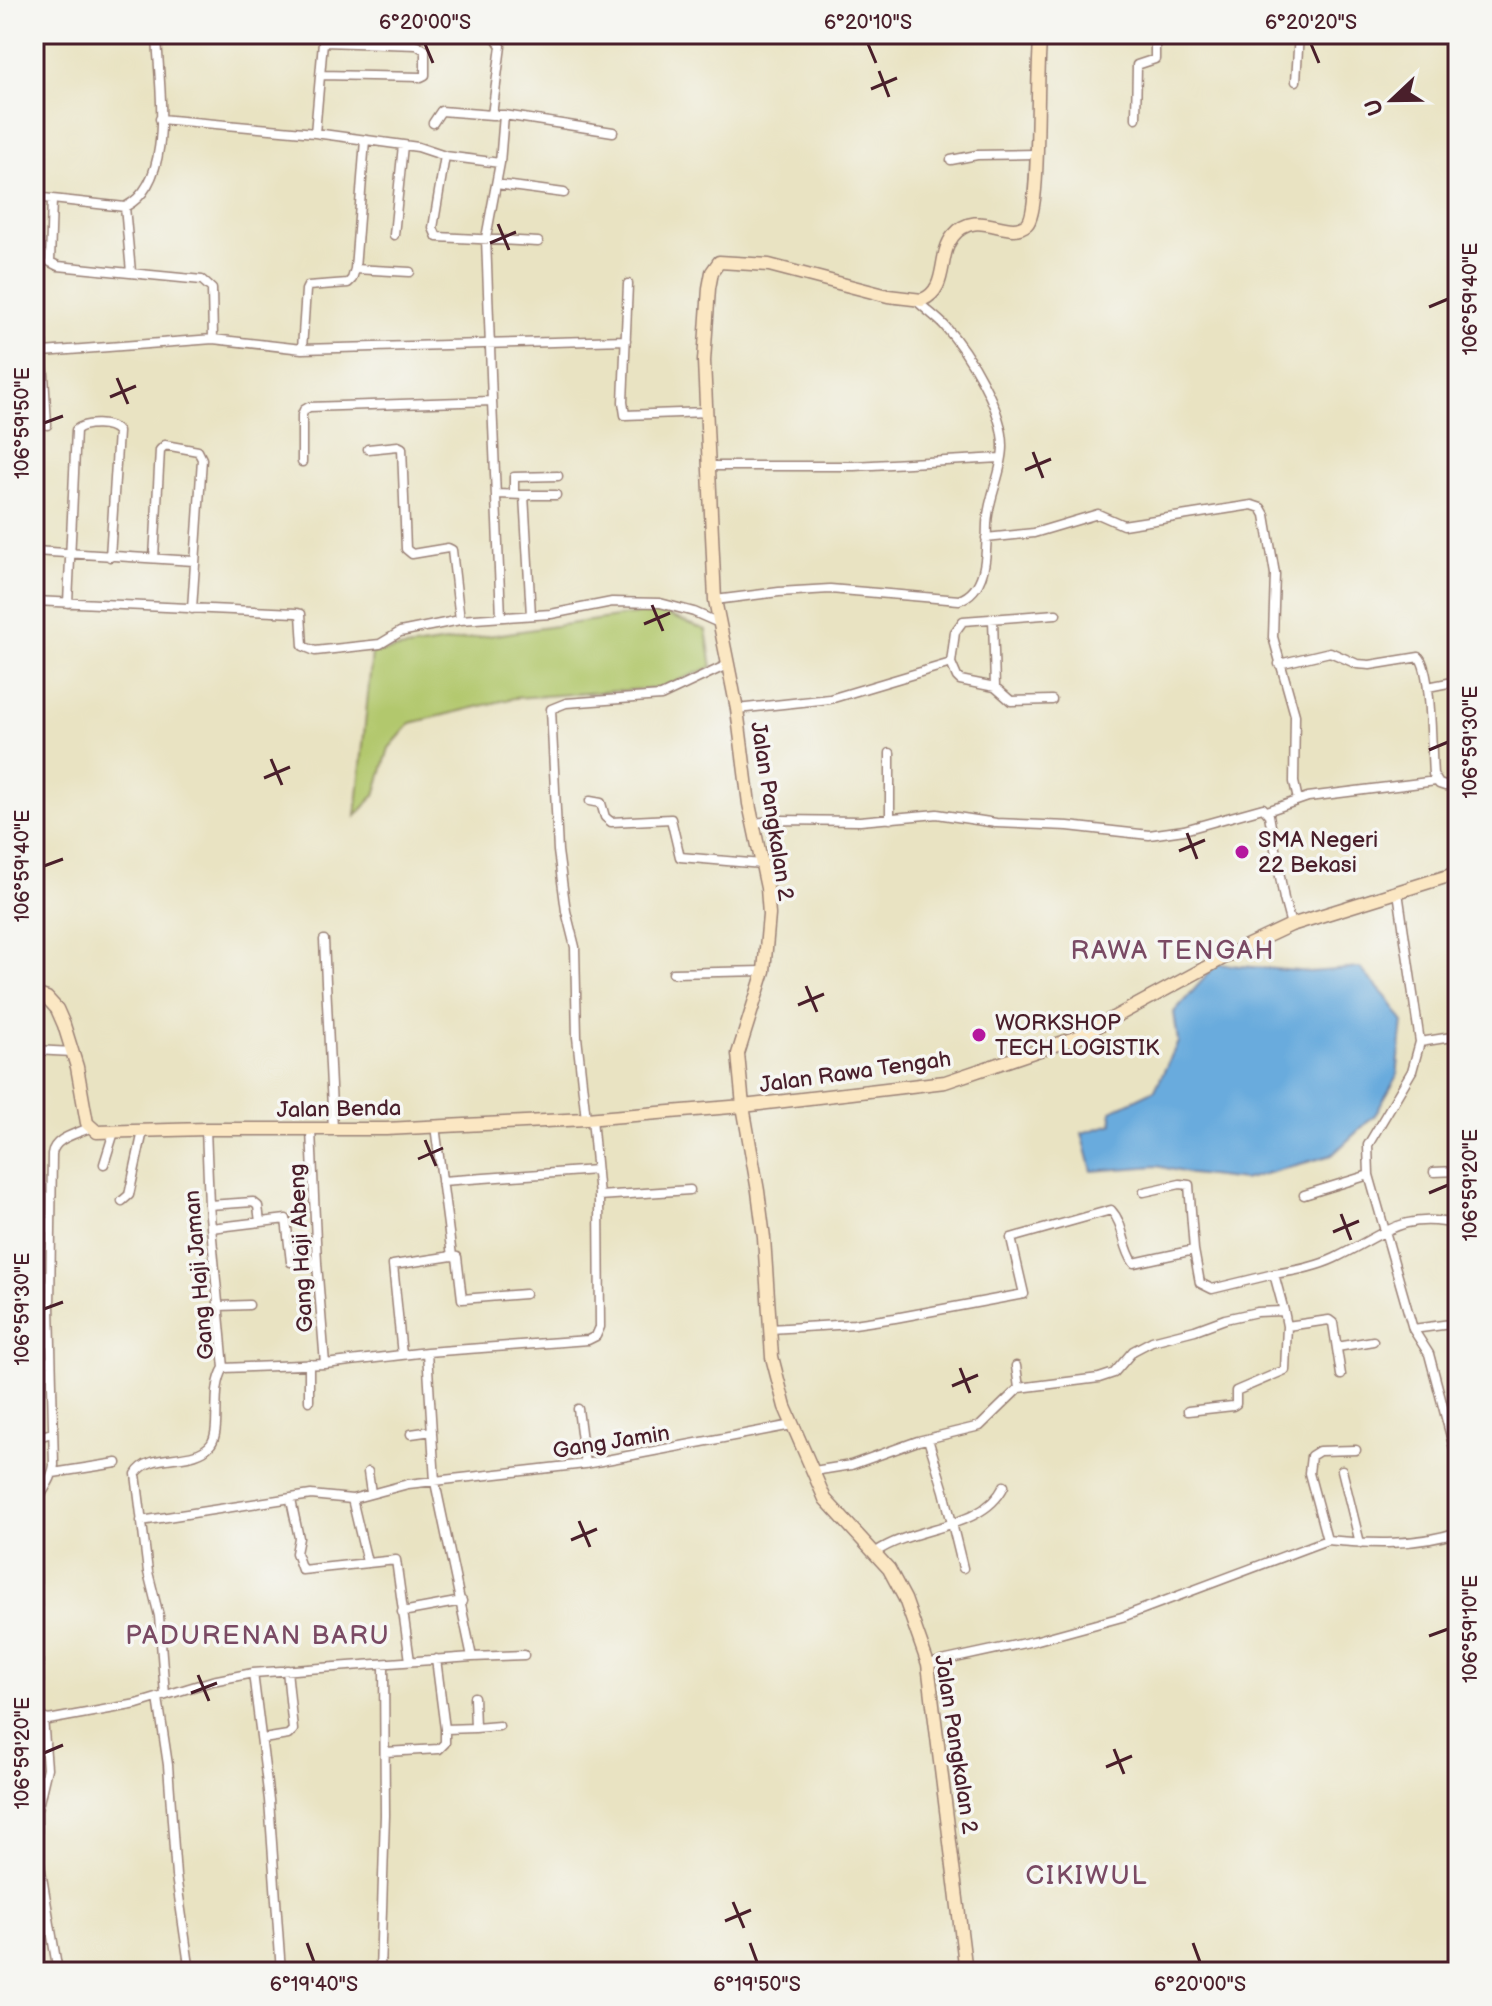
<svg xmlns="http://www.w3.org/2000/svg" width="1492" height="2006" font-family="'Balsamiq Sans',sans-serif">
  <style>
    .green { fill: #b2c86d; stroke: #7e744c; stroke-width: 2 }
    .water { fill: #69abdd; stroke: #5a6584; stroke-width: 2 }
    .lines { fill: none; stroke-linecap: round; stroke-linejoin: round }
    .street-casing { stroke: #9a8176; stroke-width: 11 }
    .secondary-casing { stroke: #9a8176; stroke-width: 15 }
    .street { stroke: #fff; stroke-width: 8 }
    .secondary { stroke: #fbe7c3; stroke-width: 12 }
    .ticks { fill: none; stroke: #4a1f2b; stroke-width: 3 }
    .poi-dot { fill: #b5179e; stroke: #f6f6f2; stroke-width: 3 }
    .labels { text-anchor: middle; stroke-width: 7; stroke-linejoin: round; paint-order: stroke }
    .street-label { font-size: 22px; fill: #4a1f2b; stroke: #f6f6f2 }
    .poi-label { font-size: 22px; fill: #4a1f2b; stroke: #f6f6f2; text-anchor: start }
    .quarter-label { font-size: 26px; letter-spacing: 2px; fill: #7a4a64; stroke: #f6f6f2 }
    .neatline { fill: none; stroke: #4a1f2b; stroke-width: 3 }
    .ticks-label { font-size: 20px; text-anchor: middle; fill: #4a1f2b }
  </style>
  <rect width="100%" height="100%" fill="#f6f6f2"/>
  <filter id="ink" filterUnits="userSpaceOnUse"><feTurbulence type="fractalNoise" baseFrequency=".0125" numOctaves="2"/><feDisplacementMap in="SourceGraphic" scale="16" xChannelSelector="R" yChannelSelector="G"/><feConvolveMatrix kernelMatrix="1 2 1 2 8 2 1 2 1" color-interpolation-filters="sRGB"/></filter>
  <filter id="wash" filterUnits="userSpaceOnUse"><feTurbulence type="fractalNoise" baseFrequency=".006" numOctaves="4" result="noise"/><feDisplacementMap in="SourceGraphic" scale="32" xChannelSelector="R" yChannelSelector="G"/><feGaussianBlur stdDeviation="1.8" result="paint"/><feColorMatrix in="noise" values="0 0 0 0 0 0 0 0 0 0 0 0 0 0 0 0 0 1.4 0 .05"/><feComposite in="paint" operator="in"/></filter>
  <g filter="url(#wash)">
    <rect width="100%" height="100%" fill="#e9e3c2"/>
    <!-- green -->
    <path class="green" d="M657,611L706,630L712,667L659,688L514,698L411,723L389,748L375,795L356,816L372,653Z"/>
    <!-- water -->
    <path class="water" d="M1217,964L1310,972L1360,968L1387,998L1403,1021L1397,1077L1375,1115L1332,1155L1243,1180L1191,1174L1157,1166L1092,1171L1082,1133L1113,1124L1111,1111L1155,1090L1178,1042L1174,1012Z"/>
  </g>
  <g filter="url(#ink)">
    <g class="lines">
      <defs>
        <path id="street" d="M485,34L496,38L501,46L492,115H504
          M1296,81L1299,34
          M1136,118L1137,65L1155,59V34
          M160,119L315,133L418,147L445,156L500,163
          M433,123L441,111L492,115
          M315,133L323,42L417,45L425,50V75L421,77L321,75
          M365,140L355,269L410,272
          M445,156L433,228L437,237L538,242
          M951,160L977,155L1036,154
          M496,184L564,193
          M34,197L125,207C177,181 158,82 157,34
          M52,199L50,262L58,266L202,280L212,289L213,339
          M125,207L131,272
          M394,235L403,145
          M628,284L623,402L625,415L707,412
          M34,328L40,332L42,342L47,425
          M302,349L306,290L308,286L348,283L352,279L355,269
          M43,352L213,339L302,349L626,340
          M492,401L501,617
          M368,449L398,446L402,448L406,549L412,554L448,548L452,550L460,620
          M302,462V415L304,410L309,407L492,401L486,238L500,163L504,115L613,132
          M710,466H854L1001,458
          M514,493V477L558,476
          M496,494L524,495L531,615
          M524,495H556
          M986,538L1034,533L1098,514L1123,525L1252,505L1261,508L1265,515L1275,574L1273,637L1295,715L1294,782L1298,800
          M34,551L194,561
          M154,558L160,450L165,445L198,451L202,459L192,609
          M715,600L779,592L830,589L959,600C989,590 986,549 987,524C988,497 1003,472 1003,446C1003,409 968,352 944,325C935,316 925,309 916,300
          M34,601L296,613L301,614L303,646L315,651L380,644L400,632L460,620L551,614L612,602L660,603L694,612L719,623
          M68,603L76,430C85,422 111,422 118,432L110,557
          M993,618L995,687
          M951,663L957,677L960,680L995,687L1011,701L1052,700
          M1279,664L1330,652L1357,664L1370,665L1419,657C1432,671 1431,751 1433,774L1439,784L1445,786L1458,784
          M1428,687L1458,681
          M737,709L830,699L951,663L955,632L963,621L1056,614
          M590,801L601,803L605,817L611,822L671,819L680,857L762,864
          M1267,811L1308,797L1436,781
          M890,819V753
          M34,821H35
          M754,823L780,820L860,821L937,814L996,823L1068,826L1149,835L1184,830L1263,808L1269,815L1284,899L1291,925
          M1398,892L1420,1042L1412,1071L1368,1145L1369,1175L1413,1329L1429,1354L1458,1463
          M324,940L333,1129
          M34,953H35
          M673,973L764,971
          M1420,1042L1458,1036
          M34,1050L73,1052
          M586,1119L577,1037L575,947L566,911L558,851L551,709L566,703L661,696L727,665
          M435,1126L452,1256
          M311,1130L317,1263L325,1364
          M104,1164L114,1132
          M1434,1172L1458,1171
          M442,1181L596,1170
          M1144,1192L1180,1184L1189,1185L1194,1250L1200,1283L1212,1289L1274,1274
          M1304,1195L1369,1175
          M599,1196L690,1190
          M122,1201L129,1195L143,1131
          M209,1205L253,1202L258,1206L260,1222
          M211,1228L286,1219L291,1262L317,1263
          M452,1256L457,1257L462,1299L525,1294
          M219,1306L249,1305
          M1284,1311L1287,1326L1329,1320L1333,1323L1341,1375
          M770,1329L854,1324L895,1318L1024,1294L1011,1238L1111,1210C1125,1225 1122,1247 1134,1263L1194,1250
          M1413,1329L1458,1323
          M1337,1347L1373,1341
          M402,1355L393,1265L452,1256
          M34,1361L51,1362
          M1016,1366L1019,1388
          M224,1368L325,1364L427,1352
          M309,1401V1364
          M578,1409L585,1464
          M1188,1411L1233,1406L1236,1404V1391L1285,1370L1287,1326
          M411,1434L432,1431
          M928,1439L944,1491L963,1568
          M34,1442L38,1437L52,1433
          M1342,1470L1360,1543
          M814,1471L851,1465L918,1441L980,1426L1019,1388L1099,1378L1114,1373L1133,1351L1152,1341L1195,1330L1225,1319L1257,1312L1284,1311L1274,1274C1295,1271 1316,1267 1335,1258C1382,1236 1403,1210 1458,1225
          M368,1472L371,1493
          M53,1473L117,1463
          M352,1499L367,1562
          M291,1500L299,1538L296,1553L302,1570L396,1560L410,1661
          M141,1521L311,1495L352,1499L408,1484L585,1464L792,1425
          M1327,1540L1309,1473L1311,1456L1319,1451L1356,1450
          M876,1552C915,1525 983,1530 1004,1486
          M402,1612L462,1601
          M472,1657L524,1655
          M436,1659L445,1729L475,1728L474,1697
          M928,1664L1034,1641L1122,1617L1327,1540C1369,1544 1418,1546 1458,1532
          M253,1673L269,1800L281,1972
          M165,1695L159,1616L148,1572L136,1474C150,1450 194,1466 211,1444C222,1429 210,1390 224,1368L209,1205L206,1129
          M158,1698L168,1765L176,1876L190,1972
          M34,1714H40L43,1718L48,1720L137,1704L212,1681L253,1673L472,1657L435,1482L427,1352L588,1340L596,1336L600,1327L599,1196L592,1118
          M40,1714L34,1513C37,1494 52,1484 54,1465L50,1306L52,1154C54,1138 76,1134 89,1128
          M43,1718L47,1768L37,1811V1847L58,1972
          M475,1728L499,1726
          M263,1739L288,1735L293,1730L287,1670
          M385,1752L439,1749L445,1743V1729
          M380,1972L385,1815L384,1664"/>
        <path id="secondary" d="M34,994L47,998L57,1009L64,1025L77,1067L87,1123L97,1132L206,1129H386L586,1119L743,1106L945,1082L1078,1037L1242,948L1291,925L1458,873
          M966,1972L928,1664L905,1599L889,1569L825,1499L785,1407L772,1357L764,1238L758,1191L743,1106L738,1054L764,971L769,915L767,888L749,804L737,709L715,600L704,361L709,288L712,272L719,262L769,265L888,296L922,300C949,289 937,256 953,236C977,206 1008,241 1027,224C1042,211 1035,65 1041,34"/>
      </defs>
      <!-- street casing -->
      <use href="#street" class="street-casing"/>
      <!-- secondary casing -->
      <use href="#secondary" class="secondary-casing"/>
      <!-- street -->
      <use href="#street" class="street"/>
      <!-- secondary -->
      <use href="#secondary" class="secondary"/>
    </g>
  </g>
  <!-- ticks -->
  <path class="ticks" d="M425,44L433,63M868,44L876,63M1311,44L1319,63M879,71L889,97M871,89L897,78M498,224L509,250M490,243L516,232M1429,307L1448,299M117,378L128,404M110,397L136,386M44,423L63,416M1033,452L1043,478M1025,470L1051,459M652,605L663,631M644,624L670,613M1429,750L1448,742M271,759L282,785M264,778L290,767M1187,833L1197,859M1179,851L1205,840M44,866L63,859M806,986L817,1012M798,1005L824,994M425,1140L436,1166M418,1159L443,1148M1429,1193L1448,1185M1341,1214L1351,1240M1333,1232L1359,1221M44,1309L63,1302M960,1368L970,1393M952,1386L978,1375M579,1521L590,1547M571,1540L597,1529M1429,1636L1448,1629M198,1675L209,1701M191,1693L217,1683M1114,1749L1124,1774M44,1753L63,1745M1106,1767L1132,1756M733,1902L744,1928M725,1921L751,1910M307,1943L314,1962M750,1943L757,1962M1193,1943L1200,1962"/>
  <!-- markers -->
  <g class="poi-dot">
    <circle cx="1242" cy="852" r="8"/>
    <circle cx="979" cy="1035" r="8"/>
  </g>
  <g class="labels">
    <!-- street labels -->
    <g class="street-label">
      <text transform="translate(773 811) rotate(81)" y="8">Jalan Pangkalan 2</text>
      <text transform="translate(855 1071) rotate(-8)" y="8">Jalan Rawa Tengah</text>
      <text transform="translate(339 1108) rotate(-1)" y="8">Jalan Benda</text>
      <text transform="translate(300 1248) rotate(-93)" y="8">Gang Haji Abeng</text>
      <text transform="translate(198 1275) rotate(-95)" y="8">Gang Haji Jaman</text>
      <text transform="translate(611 1441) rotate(-9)" y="8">Gang Jamin</text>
      <text transform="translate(957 1744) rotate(81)" y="8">Jalan Pangkalan 2</text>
    </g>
    <!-- poi labels -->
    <g class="poi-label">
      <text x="1258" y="847">SMA Negeri<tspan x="1258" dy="25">22 Bekasi</tspan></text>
      <text x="995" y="1030">WORKSHOP<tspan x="995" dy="25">TECH LOGISTIK</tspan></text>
    </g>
    <!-- quarter labels -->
    <g class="quarter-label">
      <text x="1173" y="959">RAWA TENGAH</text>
      <text x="258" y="1644">PADURENAN BARU</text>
      <text x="1087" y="1884">CIKIWUL</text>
    </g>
  </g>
  <!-- margin -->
  <rect width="1492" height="2006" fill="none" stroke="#f6f6f2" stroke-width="88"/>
  <!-- north arrow -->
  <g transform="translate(1392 100) rotate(248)" stroke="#f6f6f2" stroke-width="6" paint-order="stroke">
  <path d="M0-6L14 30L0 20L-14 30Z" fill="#4a1f2b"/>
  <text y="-12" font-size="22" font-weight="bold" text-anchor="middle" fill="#4a1f2b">U</text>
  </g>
  <rect x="44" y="44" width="1404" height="1918" class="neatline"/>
  <g class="ticks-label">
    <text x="425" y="29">6°20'00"S</text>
    <text x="868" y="29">6°20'10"S</text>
    <text x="1311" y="29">6°20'20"S</text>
    <text transform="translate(1470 299) rotate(-90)" y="7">106°59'40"E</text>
    <text transform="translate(22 423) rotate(-90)" y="7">106°59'50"E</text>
    <text transform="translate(1470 742) rotate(-90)" y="7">106°59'30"E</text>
    <text transform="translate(22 866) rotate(-90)" y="7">106°59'40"E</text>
    <text transform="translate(1470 1185) rotate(-90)" y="7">106°59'20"E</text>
    <text transform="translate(22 1309) rotate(-90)" y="7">106°59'30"E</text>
    <text transform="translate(1470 1629) rotate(-90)" y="7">106°59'10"E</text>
    <text transform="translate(22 1753) rotate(-90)" y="7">106°59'20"E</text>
    <text x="314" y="1991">6°19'40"S</text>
    <text x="757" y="1991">6°19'50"S</text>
    <text x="1200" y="1991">6°20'00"S</text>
  </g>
</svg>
